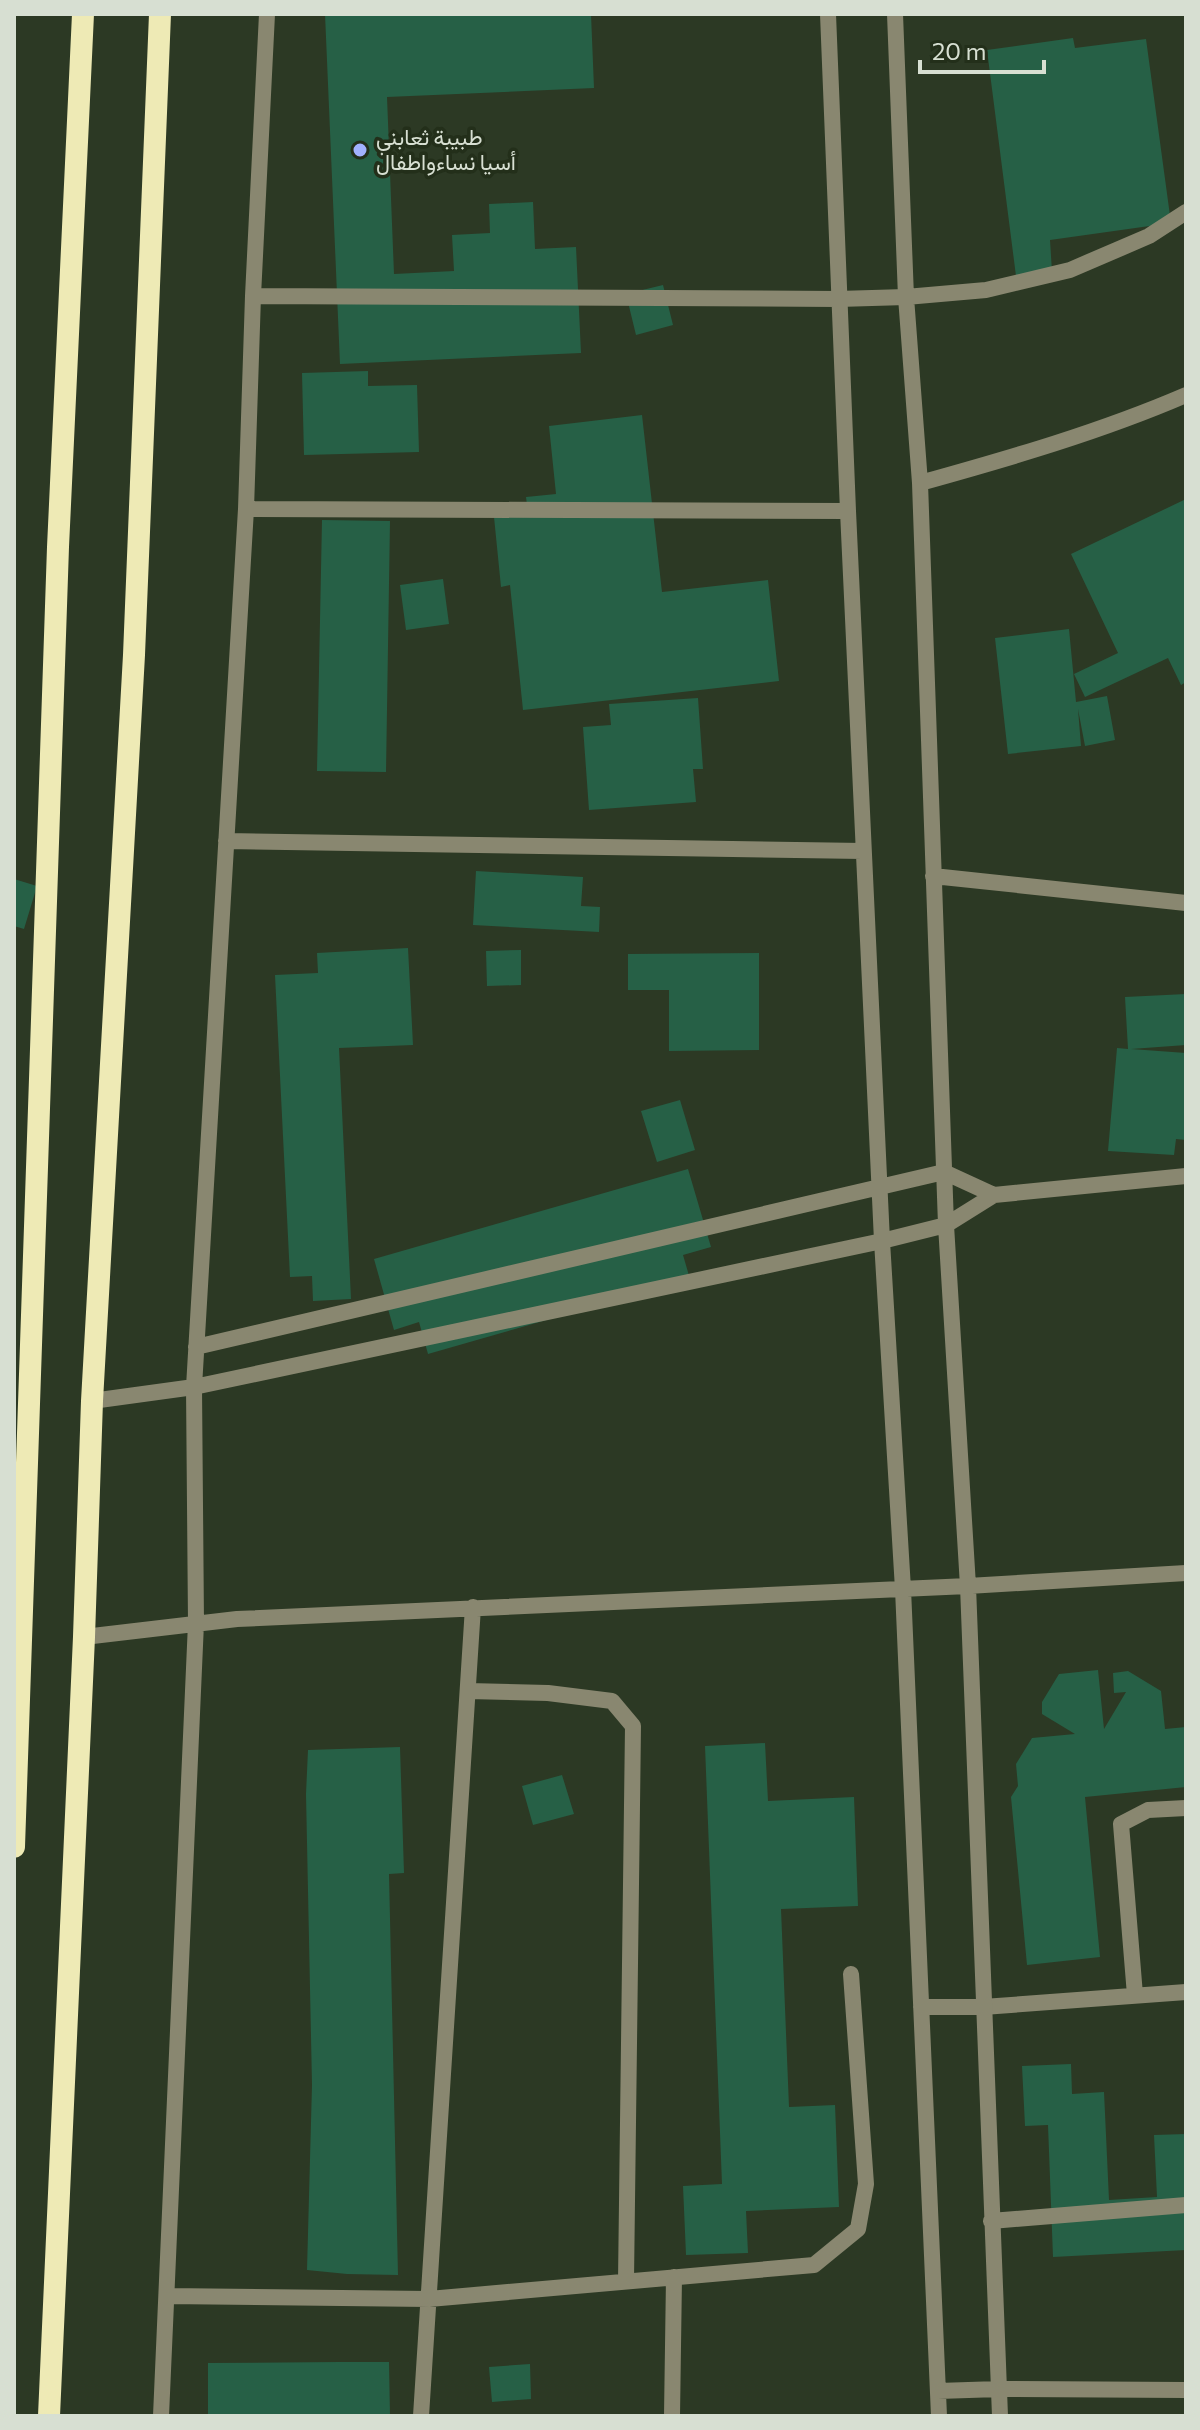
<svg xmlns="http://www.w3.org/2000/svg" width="1200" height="2430" font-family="Commissioner,Vazirmatn,sans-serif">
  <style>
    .building { fill: #266046 }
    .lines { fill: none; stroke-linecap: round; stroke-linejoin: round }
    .service { stroke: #898770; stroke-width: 16 }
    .minor { stroke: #898770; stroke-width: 16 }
    .trunk { stroke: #eeeab5; stroke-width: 22 }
    .poi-dot { fill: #a1b2fd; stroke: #232f1a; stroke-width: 3 }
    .labels { text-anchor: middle; stroke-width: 7; stroke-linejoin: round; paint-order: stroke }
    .poi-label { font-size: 22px; fill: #d7dfd2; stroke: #232f1a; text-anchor: start }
  </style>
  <rect width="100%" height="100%" fill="#2c3924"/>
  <!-- building -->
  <path class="building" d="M325,14H591L594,88L387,97L394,274L454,271L452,235L490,233L489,204L533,202L535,249L576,247L581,353L340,364Z
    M1073,38L1075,48L1146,39L1171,223L1050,240L1052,272L1016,276L987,50Z
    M663,285L673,325L636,335L626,294Z
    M368,371V386L417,385L419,452L304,455L302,373Z
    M642,415L662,592L768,580L779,681L523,710L510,585L501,587L494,517L528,513L526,497L556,494L549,426Z
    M1186,499V682L1181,685L1168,658L1085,697L1074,674L1118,653L1071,554Z
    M322,520L390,521L386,772L317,771Z
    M443,579L449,624L406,630L400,585Z
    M1069,629L1076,702L1107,696L1115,740L1085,746L1078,709L1081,746L1008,754L995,638Z
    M698,698L703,769H693L696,802L589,810L583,727L611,725L609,704Z
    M476,871L583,877L581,906L600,907L599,932L473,925Z
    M14,879L37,886L24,929L14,926Z
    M408,948L413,1045L339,1048L351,1299L313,1301L312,1276L290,1277L275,975L318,973L317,953Z
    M521,950V985L487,986L486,951Z
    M759,953V1050L669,1051V990H628V954Z
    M1186,994V1045L1131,1049L1186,1053V1140L1176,1139L1174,1155L1108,1151L1117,1048L1128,1049L1125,997Z
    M680,1100L695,1150L657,1162L641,1111Z
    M688,1169L711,1247L683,1255L690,1279L428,1354L419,1322L394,1330L374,1259Z
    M1098,1670L1104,1729L1126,1692L1114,1693L1113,1673L1128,1671L1161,1691L1165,1729L1186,1727V1787L1085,1797L1100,1957L1027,1965L1011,1797L1018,1786L1016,1764L1032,1738L1075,1734L1042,1714V1702L1059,1674Z
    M765,1743L768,1801L854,1797L858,1906L781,1909L789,2107L835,2105L839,2207L746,2211L748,2253L686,2255L683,2186L722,2184L705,1746Z
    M400,1747L404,1873L389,1874L398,2275L347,2274L307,2270L312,2085L306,1794L308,1750Z
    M562,1775L574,1814L533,1825L522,1786Z
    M1071,2064L1072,2094L1104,2092L1109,2200L1157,2197L1154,2135L1186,2134V2250L1053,2257L1048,2125L1025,2126L1022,2066Z
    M340,2362H389L390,2416H208V2363Z
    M530,2364L531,2399L492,2402L489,2367Z"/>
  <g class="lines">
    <!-- service -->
    <path class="service" d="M1135,1995L1121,1824L1148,1810L1186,1808
      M983,2007L1186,1992"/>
    <!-- minor -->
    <path class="minor" d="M828,14L848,511L882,1241L903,1589L939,2416
      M895,14L906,297L920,483L946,1225L968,1586L1000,2416
      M253,296L838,299L906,297L986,290L1070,270L1149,236L1186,212
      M920,483C1010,458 1100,432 1186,395
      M246,509L848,511
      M226,841L863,851
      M933,876L1186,903
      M196,1347L944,1172L994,1195
      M92,1401L194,1387L882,1241L946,1225L994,1195L1186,1176
      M84,1637L237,1619L968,1586L1186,1573
      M468,1691L548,1693L612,1701L633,1726L626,2281
      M921,2007H983
      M991,2221L1186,2205
      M167,2296L429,2299L814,2265L858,2229L866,2184L851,1974
      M938,2391L999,2389L1186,2390
      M161,2416L196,1623L194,1387L246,509L253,296L267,14
      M421,2416L473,1607
      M672,2416L674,2277"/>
    <!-- trunk -->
    <path class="trunk" d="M14,1847L58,547L83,14
      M49,2416L84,1637L92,1401L134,655L160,14"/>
  </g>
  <!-- markers -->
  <circle class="poi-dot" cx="360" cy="150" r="8"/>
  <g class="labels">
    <!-- poi labels -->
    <g class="poi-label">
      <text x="376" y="145">طبيبة ثعابني<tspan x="376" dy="25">أسيا نساءواطفال</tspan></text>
    </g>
  </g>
  <!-- border -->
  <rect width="1200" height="2430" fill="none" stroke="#d7dfd2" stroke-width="32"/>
  <!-- scale -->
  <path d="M920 60v12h124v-12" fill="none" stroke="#d7dfd2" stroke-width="4"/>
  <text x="932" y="60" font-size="24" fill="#d7dfd2" stroke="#232f1a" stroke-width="6" paint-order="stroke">20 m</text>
</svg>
